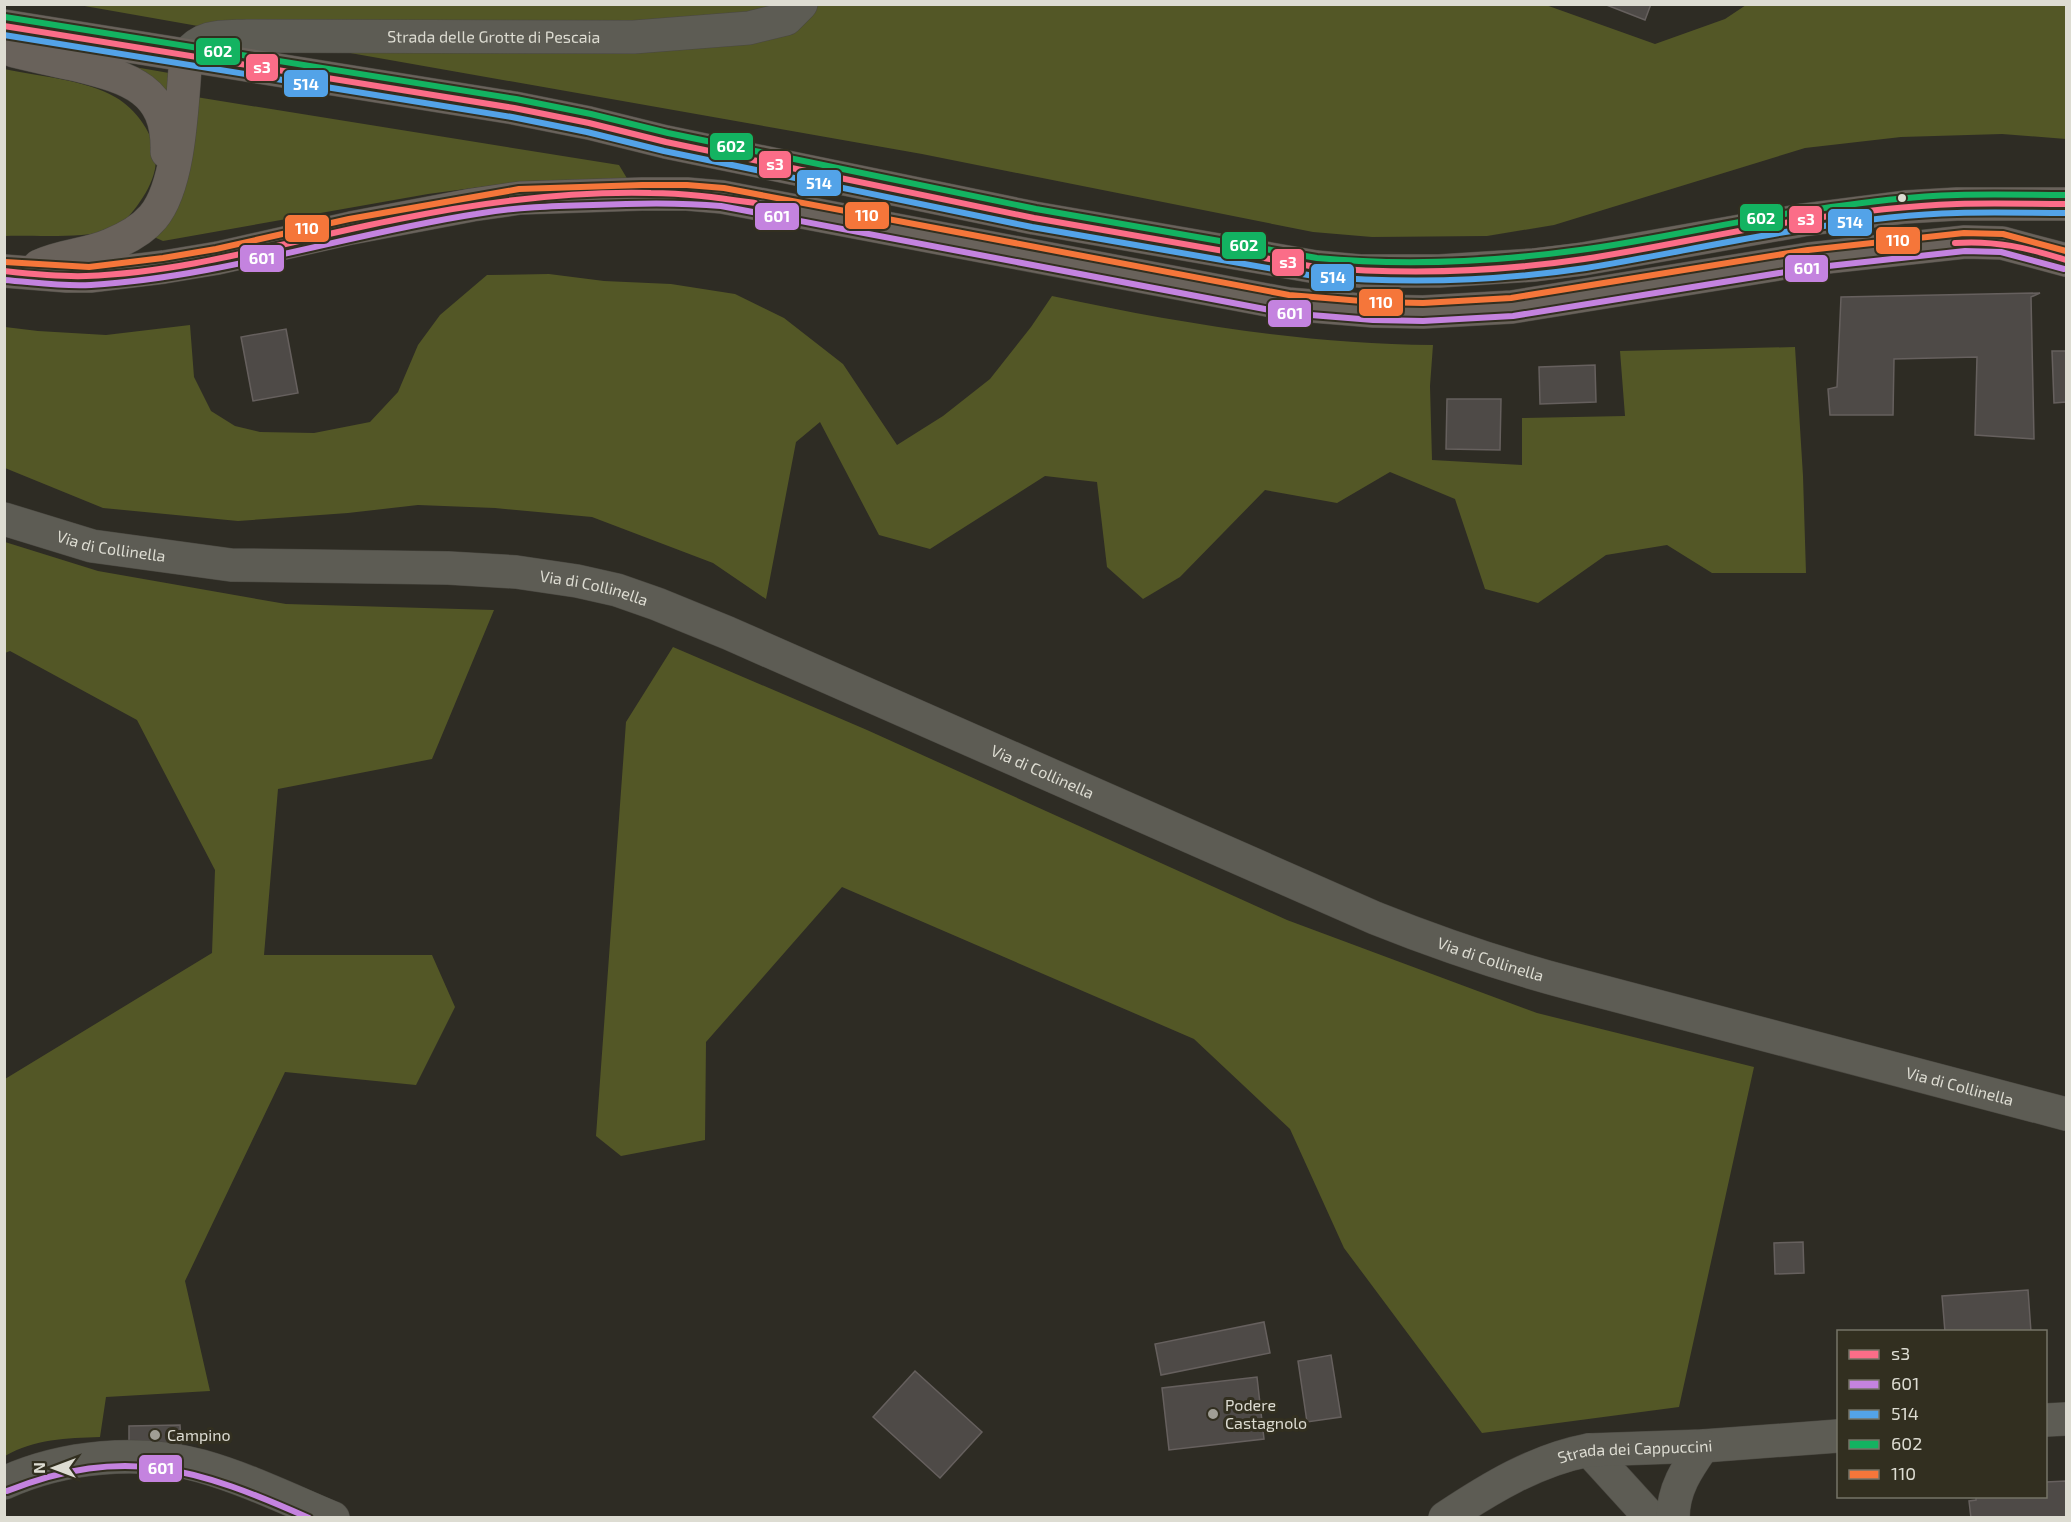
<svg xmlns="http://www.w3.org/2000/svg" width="2071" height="1522" font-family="'Exo 2',sans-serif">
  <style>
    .green { fill: #535726 }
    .building { fill: #4e4a47; stroke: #66605e; stroke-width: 1.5 }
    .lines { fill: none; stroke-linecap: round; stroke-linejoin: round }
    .minor-casing { stroke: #4a4841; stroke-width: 34 }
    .major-casing { stroke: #4a4841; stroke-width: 34 }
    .minor { stroke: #5d5c54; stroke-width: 33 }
    .major { stroke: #69625b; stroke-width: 33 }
    .bus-1-casing { stroke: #322f20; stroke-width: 10 }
    .bus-2-casing { stroke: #322f20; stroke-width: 10 }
    .bus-3-casing { stroke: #322f20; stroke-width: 10 }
    .bus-4-casing { stroke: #322f20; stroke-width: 10 }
    .bus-5-casing { stroke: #322f20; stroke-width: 10 }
    .bus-1 { stroke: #fb6d88; stroke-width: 6 }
    .bus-2 { stroke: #c483df; stroke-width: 6 }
    .bus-3 { stroke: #53a3e8; stroke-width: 6 }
    .bus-4 { stroke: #13b361; stroke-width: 6 }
    .bus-5 { stroke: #f5763a; stroke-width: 6 }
    .bus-dot { fill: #dddcd2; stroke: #322f20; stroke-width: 2 }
    .poi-dot { fill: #a09e95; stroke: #322f20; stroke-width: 2 }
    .labels { text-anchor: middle; stroke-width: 6; stroke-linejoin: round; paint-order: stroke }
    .street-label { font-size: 16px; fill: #dddcd2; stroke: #322f20 }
    .poi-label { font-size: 16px; fill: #dddcd2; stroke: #322f20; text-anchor: start }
    .line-badge { stroke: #322f20; stroke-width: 2 }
    .badge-label { font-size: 16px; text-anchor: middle; font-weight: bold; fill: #fff }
  </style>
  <rect width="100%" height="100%" fill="#2e2c24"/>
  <!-- green -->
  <path class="green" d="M1543,4L1655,44L1725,19L1746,5H2066V139L2002,134L1901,137L1805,148L1554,225L1487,236L1372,237L1313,232L922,154L79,5Z
    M123,65L169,73L166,101Z
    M4,69C37,76 87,80 115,97C138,110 160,141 155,169C152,183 145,195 137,206C130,215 121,226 110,230C81,239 35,235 5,236Z
    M196,97L619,165L628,180L526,181L428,194L163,241L154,237Z
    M549,274L604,281L671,284L735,294L784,318L843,364L897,445L943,416L990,379L1031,327L1052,296C1178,323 1304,344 1433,345L1430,386L1432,460L1522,465V418L1625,416L1620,351L1795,347L1803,476L1806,573H1712L1667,545L1606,555L1538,603L1485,589L1455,499L1390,472L1337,503L1265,490L1180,577L1143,599L1107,567L1097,482L1045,476L930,549L879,535L820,422L796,442L766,599L713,563L592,517L495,508L418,505L348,513L238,521L103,508L5,468V327L38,331L106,335L190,325L194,377L211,411L235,426L260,432L314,433L370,422L398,392L418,345L440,315L487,275Z
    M5,542L98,571L286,604L494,610L432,759L278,789L264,955H432L455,1007L416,1085L285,1072L185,1281L210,1391L106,1397L100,1437C66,1438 35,1439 5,1456V1079L212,953L215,870L137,720L10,651L5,653Z
    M673,647L867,730L1287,920L1537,1013L1754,1067L1679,1407L1482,1433L1344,1248L1290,1129L1194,1039L842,887L706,1042L705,1140L621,1156L596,1136L626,722Z"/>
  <!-- building -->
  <path class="building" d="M1604,4H1651L1645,20Z
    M2040,293L2031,297L2034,439L1975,435L1977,357L1894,359L1893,415H1830L1828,389L1837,387L1841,297Z
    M286,329L298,393L253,401L241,337Z
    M2052,351H2066V402L2054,403Z
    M1595,365L1596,402L1540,404L1539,367Z
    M1447,399H1501L1500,450L1446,449Z
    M1803,1242L1804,1273L1775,1274L1774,1243Z
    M2028,1290L2031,1332H1945L1942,1296Z
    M1264,1322L1270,1353L1161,1375L1155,1344Z
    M1331,1355L1341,1417L1307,1422L1298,1361Z
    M915,1371L982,1432L940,1478L873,1417Z
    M1257,1377L1264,1439L1169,1450L1162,1388Z
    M180,1425L181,1444L129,1445V1426Z
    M2066,1481V1518H1971L1969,1501L1976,1500V1496H2046V1482Z"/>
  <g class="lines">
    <defs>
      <g id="minor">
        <path id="s1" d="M186,56C202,34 222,37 247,36L634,37L749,28L786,19L801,4"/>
        <path id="s2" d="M4,519L92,546L231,565L448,568L516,572L577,581L617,590L657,604L728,633L1375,918C1440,944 1505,966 1573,984L2066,1114"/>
        <path d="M2046,1420L2066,1419"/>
        <path d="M1589,1450L1651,1518"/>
        <path d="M4,1483C63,1456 139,1449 201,1466C247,1479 290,1500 333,1518"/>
        <path id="s3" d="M1445,1518C1490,1488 1536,1460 1589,1450L1703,1446L1838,1436"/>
        <path d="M1673,1518C1673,1489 1687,1469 1703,1446"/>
      </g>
      <path id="major" d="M4,26L514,108L589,123L666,142L1034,218L1316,267L1360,271H1439L1534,265L1583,259L1803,220L1905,207L1957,204H2066
        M4,44L14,51C35,56 56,61 77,65C129,78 169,89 167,152
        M39,266C62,255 88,255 110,245C125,239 142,230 153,217C181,184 182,99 186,56
        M4,271L67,276H90L164,267L218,258L351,228L472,205L520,198L642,194H687L722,197L1288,304L1374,311L1423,312L1512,307L1809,259L1965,242L2002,243L2066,260"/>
    </defs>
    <!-- minor casing -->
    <use href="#minor" class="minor-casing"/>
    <!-- major casing -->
    <use href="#major" class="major-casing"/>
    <!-- minor -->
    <use href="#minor" class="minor"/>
    <!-- major -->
    <use href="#major" class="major"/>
    <defs>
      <path id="bus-1" d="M4,26L514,108L589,123L666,142L1034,218L1316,267C1404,275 1496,272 1584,259C1657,248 1730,231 1803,220C1854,212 1906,206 1957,204C1993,203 2030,204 2066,204
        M1955,243C1994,240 2029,248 2066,260
        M4,271C32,274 59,277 86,276C192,272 295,239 399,219C482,202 566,191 651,193C686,193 720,198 755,203"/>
      <path id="bus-2" d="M4,280C33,282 62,287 91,285C221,277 347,234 476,214C515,207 554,206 593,205C636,203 678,202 721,206L1286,313L1373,320L1423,321L1513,316L1810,268L1965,251L2001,252L2064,269
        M7,1491C126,1444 198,1469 309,1518"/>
      <path id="bus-3" d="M4,35L512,117L587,132L664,151L1032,227L1314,276C1403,284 1498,281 1586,268C1659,256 1731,240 1804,229C1855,221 1906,214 1957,213C1993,212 2030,213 2066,213"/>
      <path id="bus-4" d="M5,17L516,99L591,114L668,133L1036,209L1317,258C1404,266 1493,262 1580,250C1655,240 1729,222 1803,211C1854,204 1906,196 1957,195C1993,194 2030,195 2066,195"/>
      <path id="bus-5" d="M5,262L89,267L163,258L216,249L349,219L519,189L642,185H687L724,188L1289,295L1374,302L1423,303L1511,298L1808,250L1964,233L2003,234L2066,251"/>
    </defs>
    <!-- bus-1 casing -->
    <use href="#bus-1" class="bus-1-casing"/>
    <!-- bus-2 casing -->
    <use href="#bus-2" class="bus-2-casing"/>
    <!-- bus-3 casing -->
    <use href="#bus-3" class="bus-3-casing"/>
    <!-- bus-4 casing -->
    <use href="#bus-4" class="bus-4-casing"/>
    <!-- bus-5 casing -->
    <use href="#bus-5" class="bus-5-casing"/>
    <!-- bus-1 -->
    <use href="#bus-1" class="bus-1"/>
    <!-- bus-2 -->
    <use href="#bus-2" class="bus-2"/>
    <!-- bus-3 -->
    <use href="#bus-3" class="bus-3"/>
    <!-- bus-4 -->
    <use href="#bus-4" class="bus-4"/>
    <!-- bus-5 -->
    <use href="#bus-5" class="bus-5"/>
  </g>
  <!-- markers -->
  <circle class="bus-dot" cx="1902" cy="198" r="5"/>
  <g class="poi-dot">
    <circle cx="1213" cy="1414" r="6"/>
    <circle cx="155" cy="1435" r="6"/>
  </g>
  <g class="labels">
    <!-- street labels -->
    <g class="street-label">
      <text dy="6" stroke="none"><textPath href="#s1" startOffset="314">Strada delle Grotte di Pescaia</textPath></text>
      <text dy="6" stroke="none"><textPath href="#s2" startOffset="111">Via di Collinella</textPath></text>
      <text dy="6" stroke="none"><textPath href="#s2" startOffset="597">Via di Collinella</textPath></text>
      <text dy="6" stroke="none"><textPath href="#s2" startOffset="1083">Via di Collinella</textPath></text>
      <text dy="6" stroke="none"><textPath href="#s2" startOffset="1569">Via di Collinella</textPath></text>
      <text dy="6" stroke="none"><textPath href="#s2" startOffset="2055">Via di Collinella</textPath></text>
      <text dy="6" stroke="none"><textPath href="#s3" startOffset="206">Strada dei Cappuccini</textPath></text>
    </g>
    <!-- poi labels -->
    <g class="poi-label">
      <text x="1225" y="1411">Podere<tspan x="1225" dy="18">Castagnolo</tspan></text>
      <text x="167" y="1441">Campino</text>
    </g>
  </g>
  <g class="line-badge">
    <rect x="195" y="37" width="46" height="29" rx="6" fill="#13b361"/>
    <rect x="245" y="53" width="34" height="29" rx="6" fill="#fb6d88"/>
    <rect x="283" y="69" width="46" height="29" rx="6" fill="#53a3e8"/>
    <rect x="709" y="132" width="45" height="29" rx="6" fill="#13b361"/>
    <rect x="758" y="150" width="34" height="29" rx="6" fill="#fb6d88"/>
    <rect x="796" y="169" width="46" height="28" rx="6" fill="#53a3e8"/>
    <rect x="844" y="201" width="46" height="29" rx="6" fill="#f5763a"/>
    <rect x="754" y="202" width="46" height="29" rx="6" fill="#c483df"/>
    <rect x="1739" y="203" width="45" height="29" rx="6" fill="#13b361"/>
    <rect x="1788" y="205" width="35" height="29" rx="6" fill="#fb6d88"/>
    <rect x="1827" y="208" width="46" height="29" rx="6" fill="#53a3e8"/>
    <rect x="284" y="214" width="46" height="29" rx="6" fill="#f5763a"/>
    <rect x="1875" y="226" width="46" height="29" rx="6" fill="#f5763a"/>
    <rect x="1221" y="231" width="46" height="29" rx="6" fill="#13b361"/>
    <rect x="239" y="244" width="46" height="29" rx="6" fill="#c483df"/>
    <rect x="1271" y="248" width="34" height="29" rx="6" fill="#fb6d88"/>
    <rect x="1784" y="254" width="45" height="29" rx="6" fill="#c483df"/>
    <rect x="1310" y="263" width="45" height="29" rx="6" fill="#53a3e8"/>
    <rect x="1358" y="288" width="46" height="29" rx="6" fill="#f5763a"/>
    <rect x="1267" y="299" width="45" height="29" rx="6" fill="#c483df"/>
    <rect x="138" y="1454" width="45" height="29" rx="6" fill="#c483df"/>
  </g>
  <g class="badge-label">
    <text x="218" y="57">602</text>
    <text x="262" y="73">s3</text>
    <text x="306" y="90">514</text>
    <text x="731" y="152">602</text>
    <text x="775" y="170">s3</text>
    <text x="819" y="189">514</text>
    <text x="867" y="221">110</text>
    <text x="777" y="222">601</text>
    <text x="1761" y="224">602</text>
    <text x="1806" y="225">s3</text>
    <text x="1850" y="228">514</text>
    <text x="307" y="234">110</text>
    <text x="1898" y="246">110</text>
    <text x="1244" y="251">602</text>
    <text x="262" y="264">601</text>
    <text x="1288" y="268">s3</text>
    <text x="1807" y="274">601</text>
    <text x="1333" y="283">514</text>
    <text x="1381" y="308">110</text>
    <text x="1290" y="319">601</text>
    <text x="161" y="1474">601</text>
  </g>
  <!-- border -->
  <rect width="2071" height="1522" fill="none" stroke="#dddcd2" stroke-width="12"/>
  <!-- legend -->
  <rect x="1837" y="1330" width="210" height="168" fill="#322f20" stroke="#767467" stroke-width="1.5"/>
  <rect x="1849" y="1350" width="30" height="9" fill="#fb6d88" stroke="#767467" stroke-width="1.5"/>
  <text x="1891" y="1360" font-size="18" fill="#dddcd2">s3</text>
  <rect x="1849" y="1380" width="30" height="9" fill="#c483df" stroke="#767467" stroke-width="1.5"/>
  <text x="1891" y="1390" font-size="18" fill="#dddcd2">601</text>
  <rect x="1849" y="1410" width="30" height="9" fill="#53a3e8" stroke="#767467" stroke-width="1.5"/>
  <text x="1891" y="1420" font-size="18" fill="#dddcd2">514</text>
  <rect x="1849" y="1440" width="30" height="9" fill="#13b361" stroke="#767467" stroke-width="1.5"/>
  <text x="1891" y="1450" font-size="18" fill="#dddcd2">602</text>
  <rect x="1849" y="1470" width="30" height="9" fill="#f5763a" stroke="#767467" stroke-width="1.5"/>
  <text x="1891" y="1480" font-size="18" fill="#dddcd2">110</text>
  <!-- north arrow -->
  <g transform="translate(54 1468) rotate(270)" stroke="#322f20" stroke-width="4.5" paint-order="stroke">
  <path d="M0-4.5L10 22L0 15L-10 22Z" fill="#dddcd2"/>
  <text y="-9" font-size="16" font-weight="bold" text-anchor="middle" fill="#dddcd2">N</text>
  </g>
</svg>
